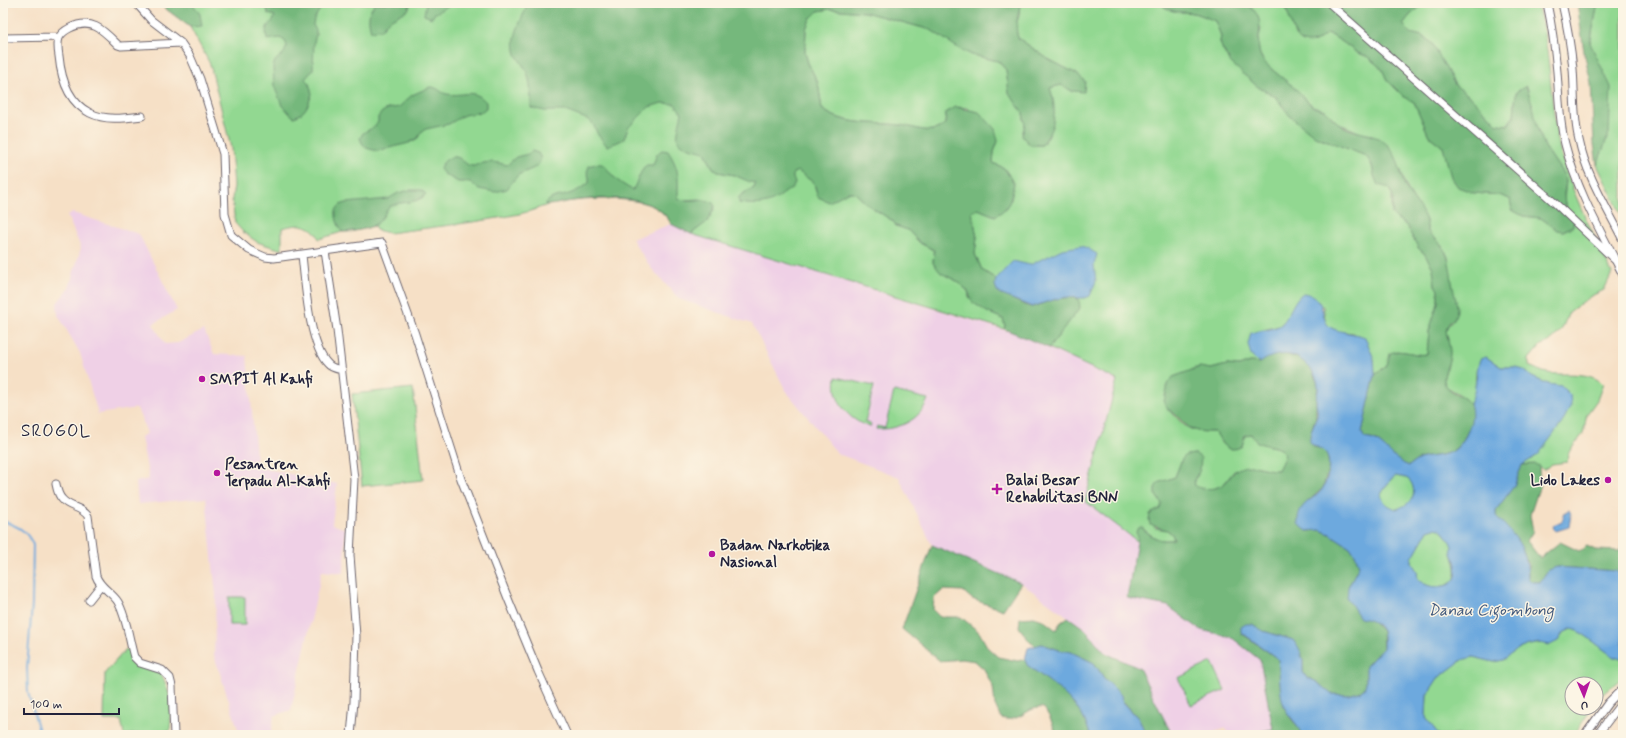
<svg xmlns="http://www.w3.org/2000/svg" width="1626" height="738" font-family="Mynerve,sans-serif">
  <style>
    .built { fill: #efd0e6 }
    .green { fill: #92d891; stroke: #5a7d66 }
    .forest { fill: #75b87b; stroke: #4c6d5b }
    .water { fill: #6da9de; stroke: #48668c; fill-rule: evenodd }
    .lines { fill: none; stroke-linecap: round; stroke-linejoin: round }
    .stream { stroke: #6da9de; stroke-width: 2 }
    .street-casing { stroke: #6c646c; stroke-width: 9 }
    .street { stroke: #fff; stroke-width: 7 }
    .poi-dot { fill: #b5179e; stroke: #fcf5e5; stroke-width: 1.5 }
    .labels { text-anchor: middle; stroke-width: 3; stroke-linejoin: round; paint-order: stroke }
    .poi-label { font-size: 15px; font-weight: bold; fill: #22223b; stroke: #fcf5e5; text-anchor: start }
    .water-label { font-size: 16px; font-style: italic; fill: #40587c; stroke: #fcf5e5 }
    .quarter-label { font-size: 17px; letter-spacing: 1px; fill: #22223b; stroke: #fcf5e5 }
  </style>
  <rect width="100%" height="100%" fill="#fcf5e5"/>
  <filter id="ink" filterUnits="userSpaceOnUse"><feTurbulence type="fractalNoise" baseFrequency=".025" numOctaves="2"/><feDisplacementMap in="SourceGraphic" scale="8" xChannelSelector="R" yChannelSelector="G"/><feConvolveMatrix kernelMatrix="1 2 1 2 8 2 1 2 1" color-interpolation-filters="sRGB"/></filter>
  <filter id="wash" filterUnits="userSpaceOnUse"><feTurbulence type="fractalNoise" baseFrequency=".012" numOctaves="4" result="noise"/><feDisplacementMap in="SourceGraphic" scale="16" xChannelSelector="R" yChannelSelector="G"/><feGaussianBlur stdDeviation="0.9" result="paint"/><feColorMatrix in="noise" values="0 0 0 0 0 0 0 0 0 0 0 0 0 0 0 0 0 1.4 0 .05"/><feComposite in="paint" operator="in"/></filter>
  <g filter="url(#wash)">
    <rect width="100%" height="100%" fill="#f6e0c6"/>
    <!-- built -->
    <path class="built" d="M73,213L139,234L177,310L153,324L165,344L178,343L204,330L214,354L247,356L257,467L337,484L332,524L345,529L344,573L322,571L291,710L274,716L271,733L264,735H240L214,655L216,595L206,498L138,504L136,482L149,479L141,437L147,433L137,408L98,414L80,353L58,315L57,303L69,288L81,248L67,215Z
      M671,224L691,234L1017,334L1117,380L1085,500L1137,541L1127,598L1168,606L1201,630L1231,637L1260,660L1273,729L1243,735H1231L1225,728L1206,735H1172L1139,668L1105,653L1085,629L1021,583L932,545L899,477L838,454L786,391L752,324L679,299L651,268L632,239Z"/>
    <!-- green -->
    <path class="green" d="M158,3H705V152L713,168L718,172L734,175L756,183L754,188L744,193L777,198C785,192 793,183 793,173L798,171L814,183L816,191L843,194L848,192H854L868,205L893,221L896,226L908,230L920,243L934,250L933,263L947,276L957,281L968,291L969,297L992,314L1003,319L1005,326L1004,329L691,234C701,226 711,219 715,207L712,202L700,199L681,200L669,220C665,215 659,209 653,206C628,195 574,199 548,205C538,208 529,212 519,214C476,223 432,227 389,233L376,230L374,226L351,232H342L319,239C312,222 296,224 282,228V250L257,242L243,232L235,223L232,199L234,186L231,148L210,64L190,27Z
      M1020,3H1160C1169,14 1182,11 1193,13C1201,14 1208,18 1215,21L1221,36L1220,42L1222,48L1227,58L1258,87L1276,97L1283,107L1315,136L1366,156C1370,161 1372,164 1373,171L1390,188L1392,193V214L1396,218L1406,225L1419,249L1424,253L1433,268L1435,285L1438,290V309L1429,331L1427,354C1419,356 1405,351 1395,351L1387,365L1375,375L1374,359L1354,333L1336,331L1326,324L1323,306L1283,322L1279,326L1251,333L1257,360L1260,363L1250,362L1239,366L1227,365L1211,369L1194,368L1189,372L1173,377L1165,395L1168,410C1175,414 1178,420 1184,425C1192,432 1205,432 1215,432L1219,437L1221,443C1229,447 1234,451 1242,446L1245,435L1251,434C1253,437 1256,442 1260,443C1270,448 1279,444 1286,455L1278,470H1272L1254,466L1234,471L1223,485L1212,489L1200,488L1195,486L1194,480L1198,475L1196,454L1186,455L1182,459L1175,477L1169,479L1155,494L1162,504L1160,509L1150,514L1155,528L1167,530L1172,534L1174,539C1159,543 1152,536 1141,527L1137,541L1085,501L1117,380L1049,348L1080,308L996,279L982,270L975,254L977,237L972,212L978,209L995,216L1011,200L1014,183L1004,168L993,163L994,152L998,141L968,108L956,107L946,112L945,124C942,126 938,129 934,130C923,132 911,127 900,125C874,122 844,126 822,109L818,83L808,63L805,52L806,29L810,19L818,11L830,9L865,12L931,30L972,55L998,61L1006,70L1010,93L1023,113L1025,124L1022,136L1031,145H1042L1049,136L1053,99L1050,88L1061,85L1072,91L1077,74L1048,59L1018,38L1015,27L1019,16Z
      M1244,3H1281L1289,15L1295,36C1302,39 1310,45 1317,41C1321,39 1323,35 1328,33L1344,43L1356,52L1368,57L1382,69L1387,80L1403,96L1414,102L1429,136L1443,147L1453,182L1474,193L1499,195L1510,199L1512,210L1523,216L1541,218L1557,230L1563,231L1573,226L1564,200L1566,181L1564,175L1545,147L1538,130L1527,86L1516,92L1514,116L1507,125L1497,124L1473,99L1455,85L1432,43L1422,36L1410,33L1403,24L1411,14L1426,3H1536C1554,54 1548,110 1563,161C1575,200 1595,237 1612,273L1604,290L1591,296L1569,312L1561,331L1549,342L1541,345L1529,359V366C1535,368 1541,372 1547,373C1564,376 1590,370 1603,384L1597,400L1587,414L1583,434L1568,453L1567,462L1552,464L1543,470C1537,463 1531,464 1522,465L1538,455L1561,386L1548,384L1532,377L1525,371L1516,367H1501L1486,357L1476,370L1475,394L1470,404L1459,394L1447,387L1444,382V376L1448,365V338L1446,332L1447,327L1455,318L1448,257L1443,246L1429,233L1427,227L1426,220L1409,192L1404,182L1401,170L1373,135L1361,133L1338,123L1325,110L1313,106L1265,63L1259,53L1258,41L1261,29Z
      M1598,3H1623V218L1597,165L1609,133L1590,43Z
      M836,377L874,386L865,422L871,424L870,427C848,420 832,401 836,377Z
      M413,388L423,480L362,486L352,394Z
      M894,391L928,399C920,421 898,430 876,429L877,426L885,428Z
      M1395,476C1399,477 1405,477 1408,479C1411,481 1412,484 1413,487C1416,499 1407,506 1396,510C1389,506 1382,503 1381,494L1391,479Z
      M1434,528L1440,529C1444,534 1451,540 1452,547C1453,553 1450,547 1452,553C1455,565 1463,582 1443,586C1432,588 1427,586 1418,580L1417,571L1412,563V558L1428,530Z
      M229,597H245V625H229Z
      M1571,629C1588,632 1610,660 1623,659V677L1605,692L1596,702V684H1572V708H1592L1574,735H1439L1426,718L1427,695L1438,678L1462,660L1473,657L1494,662L1503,660L1518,649L1529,645L1558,641L1563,633Z
      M126,649L129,650L138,664L159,670C172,694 172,705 170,731L124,735L121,720H104L105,673Z
      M1212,662L1225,690L1191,705L1178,678Z"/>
    <!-- forest -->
    <path class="forest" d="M158,3H192L200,14L202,26L190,27Z
      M266,3H324L314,19L313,25L316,30V35L314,42L313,70L305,79L309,83L312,94C308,105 306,113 294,117L289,113L281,103L274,86L273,67L275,61L284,53L287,46L285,41L280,38L267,40C264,21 270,29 275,16L268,14Z
      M376,3H411L408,10L388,21L381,30L371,31C368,20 367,12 376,3Z
      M426,3H453L434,14L432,18L424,15Z
      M528,3H1020C1019,17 1014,24 1018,38L1048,59L1077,74L1085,81L1084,92L1072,91L1061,85L1050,88C1057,109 1056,127 1042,145H1030L1022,136L1025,124L1023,113L1009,93L1006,70L998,61L972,55L961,50L931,30L865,12L830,9L818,11L810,19L806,29L805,52L808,63L818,83L822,109C844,126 874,122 900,125C911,126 923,132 934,130C938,129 942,126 945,124L946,112L956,107L979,112L995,129L998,141L994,152L993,163L1004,168L1014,183C1011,199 1011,207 995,216L978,209L972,212L977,237L975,254L982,270L996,279C995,284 995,287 998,291C999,293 1027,307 1031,307C1035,307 1041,304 1046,302C1056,299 1068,296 1079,299L1080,308L1049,348L1017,334L1004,329L1005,326L1003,319L987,312L972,302L968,291L957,281L941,273L933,263L934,250L920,243L908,230L896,226L893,221L868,205L854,192H848L829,202L818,197L814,183L798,171L793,173V178L795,183L792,189C785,191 783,195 776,199C764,206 753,205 739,203V197L744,193L754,188L756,183L750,182L734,175L718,172L713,168L705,152C672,144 675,144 682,113L675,104L662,103L649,107L628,128L624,139L618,142L607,146L598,135L593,124L589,120L565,111H545L531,108C531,97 531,83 527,73C525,66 519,61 516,54C510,37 523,18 528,3Z
      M1160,3H1244C1276,20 1246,43 1266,64C1275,73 1286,80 1295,88C1301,93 1306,101 1312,106C1316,109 1322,108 1326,111C1330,115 1333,119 1337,122C1355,137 1376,129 1391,149C1401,162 1400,179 1408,192C1414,201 1421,208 1425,218C1427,223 1426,228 1429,233C1433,238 1439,240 1442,246C1451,259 1450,273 1453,287C1454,294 1457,301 1457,308C1457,320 1451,318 1447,327C1444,332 1451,346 1450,354C1450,363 1443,372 1444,381C1447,397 1478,394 1472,420C1471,428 1460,447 1452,451C1443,456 1432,456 1422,458C1418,459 1413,463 1409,466L1398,461L1376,440L1364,438L1362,432L1375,375L1387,365L1390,353C1405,348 1415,357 1427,354L1429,331L1438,303V290L1435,285L1433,268L1424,253L1419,249L1406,225L1396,218L1392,214L1393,198L1390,188L1378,185L1374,176L1372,165L1366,156L1315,136L1290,116L1276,97L1258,87L1231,63L1222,48L1220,42L1221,36L1215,21C1208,18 1200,14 1193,13C1182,11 1169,14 1160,3Z
      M1281,3H1426L1411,14L1403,24L1410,33L1422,36L1432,43L1455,85L1473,99L1497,124L1508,125L1514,116L1516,92L1526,86L1533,106L1538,130L1545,147L1564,175L1566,181L1564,194L1565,206L1574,220L1573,226L1563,231L1557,230L1541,218L1523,216L1512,210L1510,199L1499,195L1474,193L1458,187L1451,177L1443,147L1429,136L1414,102L1403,96L1387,80L1382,69L1368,57L1356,52L1344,43L1328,33C1322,36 1320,40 1315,42C1288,49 1294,13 1281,3Z
      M1577,3H1598L1590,43L1611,87L1609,133L1597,165L1594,144L1591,83L1584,52Z
      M430,87C439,87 440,93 447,94C463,97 473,87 486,102V108L481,112L464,115L449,124L426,129L421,132L418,138L409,143L377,151L366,148L362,143L360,138L363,133L374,127L378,122V117L382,112L387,109L399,107L412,95Z
      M662,150L668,151C680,170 678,176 678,198C687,203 700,197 712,202L715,206L707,222L691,234L671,224C658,193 600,197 572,201C563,202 556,205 547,205L545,204C554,194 559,198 569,194C576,192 583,187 589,183V177L587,172L589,166C606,160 604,167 614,177C619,182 626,187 633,190L643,168L647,165H653L657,154Z
      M532,151L538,153L541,158L539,164L534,168L518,175L507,189L495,192L479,189L470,182H458L444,174L440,169C442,161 451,154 459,158C464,161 467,166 473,166C475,166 478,164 479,164C489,161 497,162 507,165L516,157L528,154Z
      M410,190H421L426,194C417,205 403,200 391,206C386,209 386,213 382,218C374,230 355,231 342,232C338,225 335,218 336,210L340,205L346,203L388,199L398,193Z
      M1284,354L1295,357L1306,362L1310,366L1317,382L1318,387L1316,399V416L1312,428L1314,447L1323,449L1327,454L1329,466L1323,488L1305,504L1307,531L1320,530L1330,534L1350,547L1356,556L1359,566L1348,587L1371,619L1382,631L1383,648L1366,666V683L1364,689L1359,692L1348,695L1331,694L1317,682L1306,677L1303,672V661L1293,640L1263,631L1252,624L1241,633L1278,659C1280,673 1280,692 1284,706C1287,716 1297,725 1303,734L1243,735L1273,729L1260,660L1231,637L1201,630L1168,606L1127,598L1138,536L1136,533L1137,529L1141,527C1151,536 1159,543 1174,539L1172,534L1167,530L1150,525L1149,519L1150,514L1160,509L1162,504L1155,494V488L1158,483L1175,477L1182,459L1186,455L1196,454L1201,458L1200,470L1194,480L1195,486C1203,490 1218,490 1225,483C1231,477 1233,471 1240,468C1253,462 1265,471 1278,470L1285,455C1279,444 1270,448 1260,443C1256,442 1253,437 1251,434L1245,435L1242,446C1226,455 1223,442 1215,432C1197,432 1190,431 1178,417C1170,409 1169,413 1164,401L1167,390V384L1173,377L1200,367L1211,369L1227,365L1239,366L1250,362L1260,363L1267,357Z
      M1535,464L1539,466L1540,485L1530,515L1533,531L1527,541L1540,558L1560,542L1579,551L1587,546L1595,550L1620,551L1623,540V575H1620L1615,571L1557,567L1548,570L1540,582H1532L1528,578V563L1496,516V510L1514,486L1522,465Z
      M932,545L1021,583L1003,610L972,599L963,591L943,590L934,598L933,610L940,617H961L979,632L988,648L998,657L1018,661L1025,659L1027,665C1052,684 1082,702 1090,735H1057L1050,718L1044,708C1027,705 1021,724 1001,718L995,705L993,687L984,669L975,661L962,659L940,661L902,629Z
      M1034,617L1043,620L1056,630L1060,623L1068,617L1085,629L1105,653L1139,668L1172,735H1147L1138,718L1122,700L1121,695L1104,678L1094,663L1071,652L1059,650L1042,644L1036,646L1030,642L1019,627L1020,618Z"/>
    <!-- water -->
    <path class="water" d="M1081,246L1087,248L1097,254L1094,265L1096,281L1090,296C1082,300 1077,297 1069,297C1056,298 1044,303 1032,307L1002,295L997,291L995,285L996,279L1013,261L1030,265L1062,249Z
      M1303,293C1328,296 1319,319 1330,327C1336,332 1355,333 1365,337L1374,359L1375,375L1362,432L1364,438C1368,439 1373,439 1376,441C1388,449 1395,461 1409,466C1413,463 1418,459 1423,458C1432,456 1444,456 1453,451C1466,442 1476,418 1470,404C1477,389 1475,374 1480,359L1486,357L1501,367H1516L1525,371L1532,377L1548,384L1561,386L1570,395L1571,405L1562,423L1538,455L1522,465L1514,486L1496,510V516C1516,537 1527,547 1528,578L1532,582H1540L1548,570L1557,567L1616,571L1620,575H1623V659C1610,660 1588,632 1571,629L1563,633L1558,641L1550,645L1540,643L1529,645L1518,649L1503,660L1494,662L1473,657L1462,660L1438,678L1427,695L1426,715V718L1439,735H1302C1299,724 1288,717 1284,706C1279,693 1280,673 1278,659L1241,632V627L1246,624H1252L1263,631L1293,640L1300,650L1303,661V672L1306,677L1317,682L1331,694L1348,695L1359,692L1364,689L1366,683V666L1383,648C1383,644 1384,635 1382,631C1378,622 1368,619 1360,618L1347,598L1348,587L1359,566L1356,556L1350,547L1330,534L1320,530L1307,531L1298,524C1296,502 1316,500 1323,488C1328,479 1331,464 1327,455C1324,448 1315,448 1310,442C1309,432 1314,425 1317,416C1318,411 1316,406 1316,401C1316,396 1318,393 1318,389C1319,375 1306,361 1294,356C1282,352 1269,356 1260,363L1251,356L1248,344L1251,333C1259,331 1271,330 1279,326C1289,320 1292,300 1303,293ZM1396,476C1399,477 1405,477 1408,479C1411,481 1412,484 1413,487C1416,499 1407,506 1396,509C1389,506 1382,503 1381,494L1391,479ZM1434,528L1440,529C1444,533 1451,541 1452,547C1452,549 1451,551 1452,553C1457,565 1462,582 1444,586C1432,588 1427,586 1418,580L1417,571L1412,563V558L1428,530Z
      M1569,510L1571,514L1569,527L1556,531L1554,530L1553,525L1562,521L1565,512Z
      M1042,644L1059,650L1071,652L1094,663L1104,678L1121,695L1122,701L1138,718L1147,735H1090C1082,702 1052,684 1027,665L1025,659L1028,648Z"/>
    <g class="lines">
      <!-- stream -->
      <path class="stream" d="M3,521C17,526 27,530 33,545L32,605L27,668L28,692L40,735"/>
    </g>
  </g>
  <g filter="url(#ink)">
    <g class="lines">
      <defs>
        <path id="street" d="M136,3L151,20L181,43L190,56L200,79L223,154L225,214L231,235L249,250L265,257L274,258L382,243L415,334L461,479L509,601L538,671L567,735
          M1329,3L1556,204L1617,262
          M1547,3C1552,26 1555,49 1557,72C1559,96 1559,121 1565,144C1576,189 1602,234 1623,275
          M1562,3C1567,25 1571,47 1573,69C1575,93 1573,117 1579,140C1586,175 1607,208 1623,240
          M3,38L59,37
          M142,116C125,118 106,121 90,113C68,102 61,78 59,56C58,50 57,44 59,38C61,33 66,30 70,28C92,17 104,31 118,45L121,46L181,43
          M325,251L337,330L354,479L350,555L356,636L354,702L351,735
          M302,255C305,281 309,346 328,364C331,368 337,369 342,370
          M56,484C57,489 58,495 62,499C69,508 81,506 88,516L96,576C100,588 112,592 118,602C127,618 129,640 134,657L140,663L162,670L170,678L172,686L174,735
          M89,600L101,585
          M1585,735L1608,703L1623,688
          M1597,735L1623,701"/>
      </defs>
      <!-- street casing -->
      <use href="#street" class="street-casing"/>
      <!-- street -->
      <use href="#street" class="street"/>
    </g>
  </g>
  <!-- markers -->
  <g class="poi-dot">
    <circle cx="202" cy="379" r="4"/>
    <circle cx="217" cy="473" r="4"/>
    <circle cx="1608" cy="480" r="4"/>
    <path d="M995 483h4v4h4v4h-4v4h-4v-4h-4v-4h4z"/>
    <circle cx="712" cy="554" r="4"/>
  </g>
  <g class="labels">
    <!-- poi labels -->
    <g class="poi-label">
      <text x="210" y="384">SMPIT Al Kahfi</text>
      <text x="225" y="469">Pesantren<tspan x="225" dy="17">Terpadu Al-Kahfi</tspan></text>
      <text x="1006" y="485">Balai Besar<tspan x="1006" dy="17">Rehabilitasi BNN</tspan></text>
      <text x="1600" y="485" text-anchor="end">Lido Lakes</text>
      <text x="720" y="550">Badan Narkotika<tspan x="720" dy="17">Nasional</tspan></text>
    </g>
    <!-- water labels -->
    <g class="water-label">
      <text x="1491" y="615">Danau Cigombong</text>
    </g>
    <!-- quarter labels -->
    <g class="quarter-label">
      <text x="56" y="436">SROGOL</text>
    </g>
  </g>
  <!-- margin -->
  <rect width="1626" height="738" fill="none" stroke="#fcf5e5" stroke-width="16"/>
  <!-- north arrow -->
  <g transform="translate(1584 696) rotate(178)"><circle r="19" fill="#fcf5e5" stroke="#a5a1a1"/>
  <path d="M0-3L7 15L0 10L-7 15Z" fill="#b5179e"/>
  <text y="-6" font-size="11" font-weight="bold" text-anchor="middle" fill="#22223b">U</text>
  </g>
  <!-- scale -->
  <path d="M24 708v6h95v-6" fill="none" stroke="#22223b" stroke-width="2"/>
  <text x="30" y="708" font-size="12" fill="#22223b" stroke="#fcf5e5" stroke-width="3" paint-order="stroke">100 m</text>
</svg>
